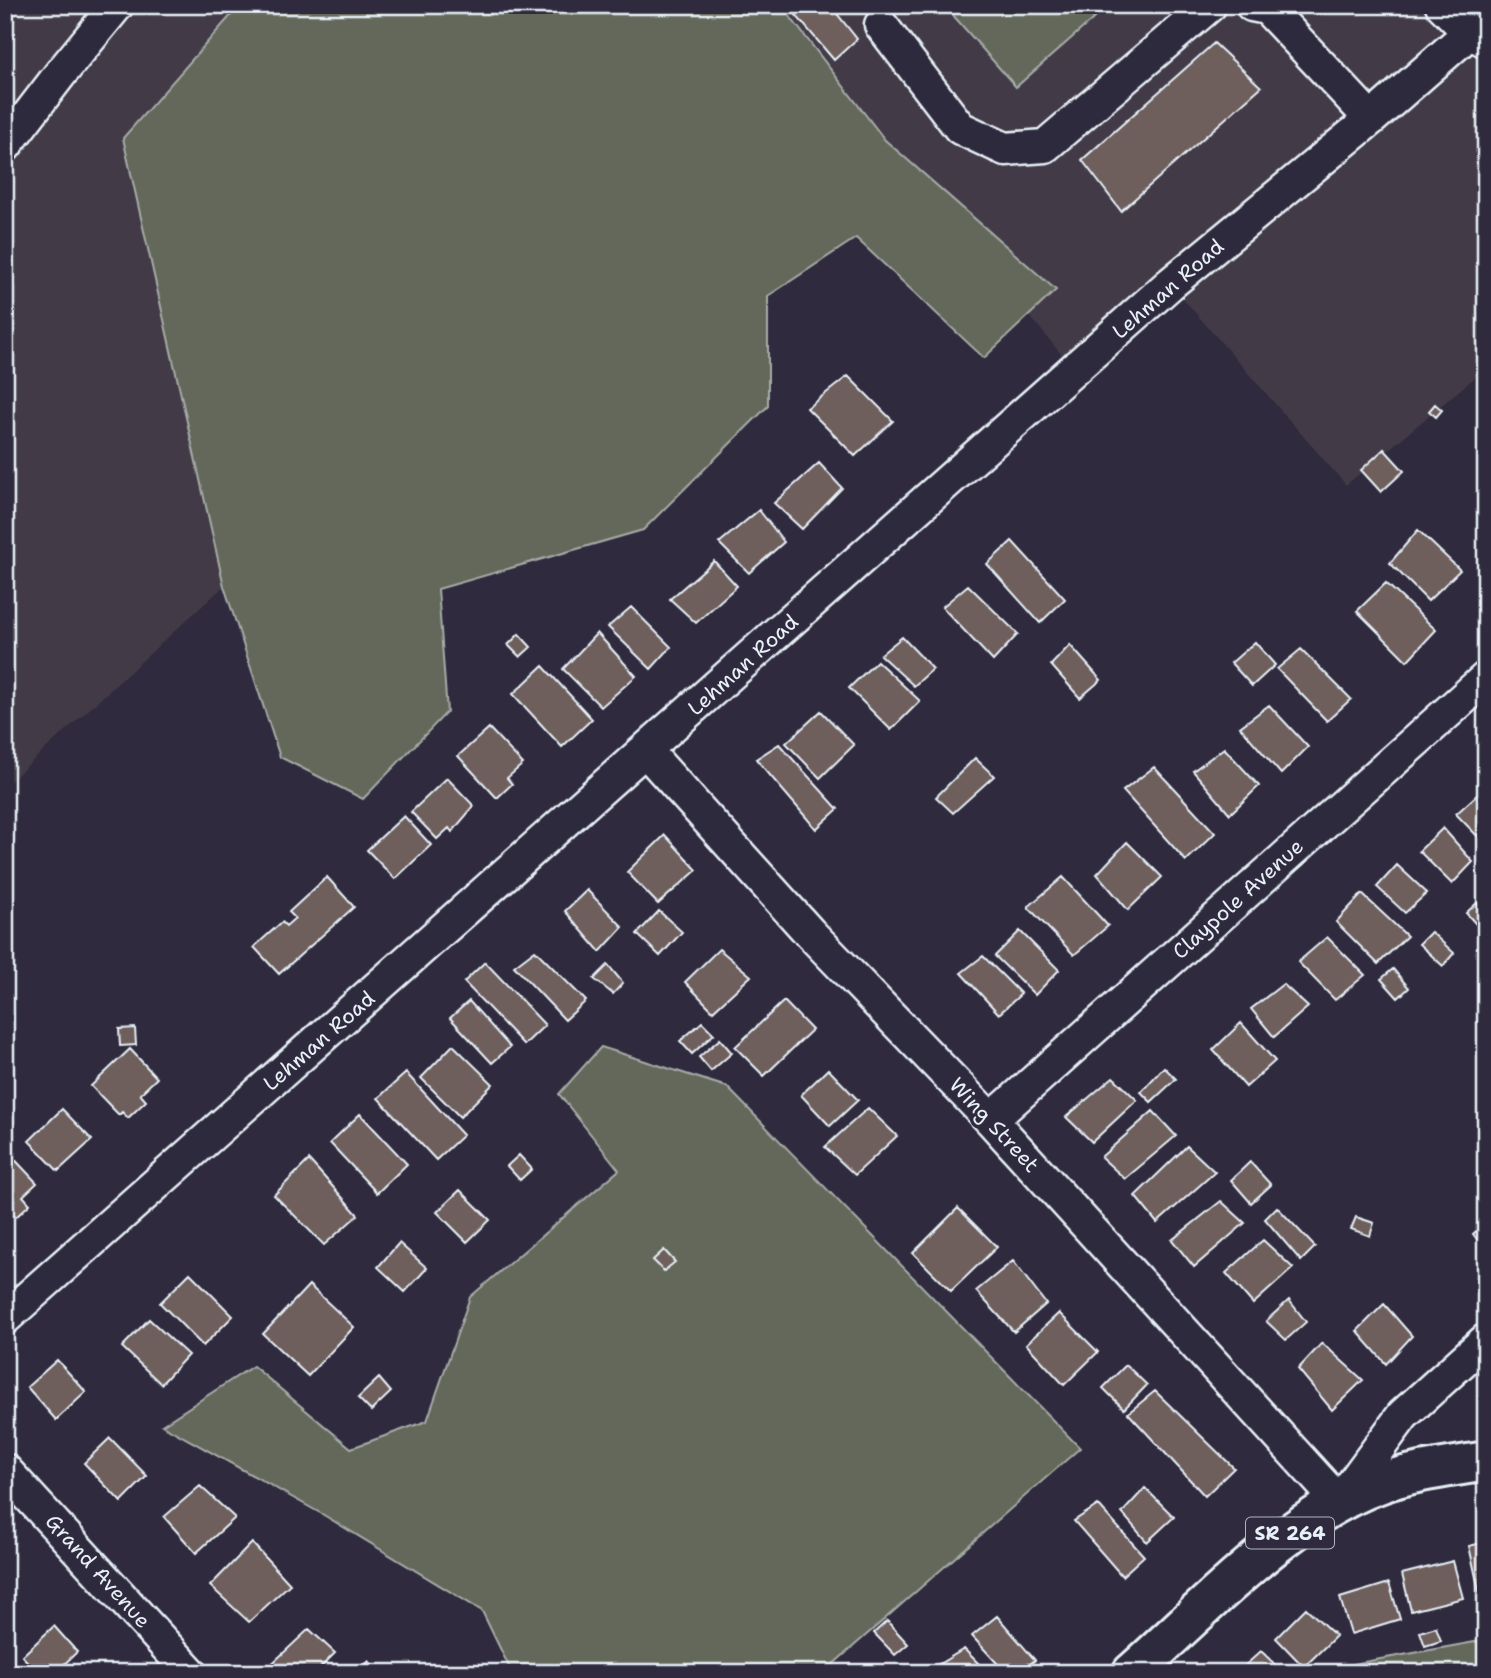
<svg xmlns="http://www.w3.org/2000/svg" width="1491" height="1678" font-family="'Shantell Sans',sans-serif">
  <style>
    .built { fill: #423a46 }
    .green { fill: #64685a; stroke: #a6aca9; stroke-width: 2 }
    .building { fill: #6e5f5c; stroke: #e8f1f8; stroke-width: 2 }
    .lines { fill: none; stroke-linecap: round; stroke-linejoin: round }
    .minor-casing { stroke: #e8f1f8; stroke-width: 37 }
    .major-casing { stroke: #e8f1f8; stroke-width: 44 }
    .minor { stroke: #2f2a3d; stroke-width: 32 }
    .major { stroke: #2f2a3d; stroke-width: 38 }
    .labels { text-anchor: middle; stroke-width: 7; stroke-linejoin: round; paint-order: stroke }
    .shield { fill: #2f2a3d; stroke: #b0b5c0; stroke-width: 2 }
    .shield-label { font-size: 19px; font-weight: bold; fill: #e8f1f8 }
    .street-label { font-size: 21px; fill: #e8f1f8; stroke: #2f2a3d }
  </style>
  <rect width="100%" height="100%" fill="#2f2a3d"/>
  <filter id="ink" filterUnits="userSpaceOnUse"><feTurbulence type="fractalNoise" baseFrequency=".0143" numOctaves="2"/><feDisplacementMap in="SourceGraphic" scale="14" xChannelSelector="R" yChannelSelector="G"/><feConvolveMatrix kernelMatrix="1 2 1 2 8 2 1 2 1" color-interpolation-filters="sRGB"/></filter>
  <g filter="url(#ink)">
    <!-- built -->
    <path class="built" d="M5,5H240L123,138L224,586L5,786Z
      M781,5H1486V368L1346,485L1171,285L1075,371L885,140Z"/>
    <!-- green -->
    <path class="green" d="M240,5H781L885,140L1056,290L984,358L856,238L768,296V406L643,530L438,589L447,712L363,799L280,757L224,586L123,138Z
      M944,5H1109L1016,87Z
      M601,1047L727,1087L1080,1448L823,1673H512L482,1611L322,1514L162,1425L253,1366L351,1448L427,1421L470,1297L619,1170L559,1094Z
      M1486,1640V1673H1342L1353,1664Z"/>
    <!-- building -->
    <path class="building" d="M806,5H830L857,39L834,60L795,14Z
      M1214,43L1261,87L1121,211L1082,160Z
      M848,376L893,421L855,456L807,408Z
      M1435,404L1442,410L1436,417L1429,411Z
      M1384,449L1404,471L1381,492L1361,470Z
      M819,463L842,488L802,529L774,503Z
      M759,510L784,542L749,573L719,543Z
      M1418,530L1460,570L1428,601L1390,563Z
      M1012,541L1065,599L1040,623L987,564Z
      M714,561L737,586L696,623L670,599Z
      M1386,583L1436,630L1407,661L1357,611Z
      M968,585L1018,634L993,661L942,607Z
      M631,607L671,647L651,669L608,627Z
      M597,633L636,676L601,707L563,669Z
      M519,634L531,647L520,657L508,645Z
      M902,637L933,669L914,686L880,655Z
      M1255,642L1275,665L1252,686L1231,663Z
      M1070,645L1101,680L1080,698L1051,665Z
      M1301,649L1351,699L1327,721L1277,669Z
      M877,661L920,701L891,730L849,688Z
      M543,666L592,719L562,747L513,694Z
      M1269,705L1308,747L1281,774L1240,727Z
      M821,711L854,745L820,778L786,743Z
      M489,728L523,764L507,778L512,784L497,798L458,756Z
      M779,744L838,809L816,829L756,759Z
      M1224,748L1259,786L1230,814L1193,771Z
      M975,758L994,776L953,813L936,797Z
      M1154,767L1215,833L1186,861L1123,791Z
      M447,778L474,806L452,832L449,828L437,839L411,812Z
      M1479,793L1486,799V845L1456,814Z
      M404,816L431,845L395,879L367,850Z
      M1443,828L1473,862L1452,884L1419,851Z
      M665,835L697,870L658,904L627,872Z
      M1127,842L1162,877L1128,910L1097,874Z
      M1397,865L1427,893L1405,913L1377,887Z
      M327,877L354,907L279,974L254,947L282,922L286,926L295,918L289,912Z
      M1063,877L1108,926L1074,955L1028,907Z
      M587,890L623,927L600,952L565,911Z
      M1362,894L1407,936L1378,964L1336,922Z
      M1477,903L1486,912L1485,934L1466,913Z
      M659,911L682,932L660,956L637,934Z
      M1020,931L1059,970L1035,995L995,956Z
      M1431,932L1454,953L1443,966L1419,944Z
      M1327,937L1365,975L1335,1000L1298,962Z
      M719,949L751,976L713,1011L685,982Z
      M535,950L586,1001L565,1020L514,966Z
      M983,956L1021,994L999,1014L961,973Z
      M485,962L545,1025L524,1045L464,982Z
      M608,965L623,983L613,994L594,979Z
      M1393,969L1409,988L1398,998L1381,979Z
      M1283,984L1308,1007L1274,1037L1251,1009Z
      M469,1001L510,1047L492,1063L450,1018Z
      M784,1001L812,1030L764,1076L735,1047Z
      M702,1022L714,1034L692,1054L680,1041Z
      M1241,1023L1275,1061L1246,1087L1213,1050Z
      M135,1028L136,1045L120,1046L119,1029Z
      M720,1039L732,1053L711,1071L699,1057Z
      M453,1045L493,1084L460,1117L421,1078Z
      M130,1049L157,1078L140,1094L146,1101L128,1118L122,1112L119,1115L91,1086Z
      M1164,1067L1176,1079L1151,1102L1141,1092Z
      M828,1069L858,1100L830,1126L801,1095Z
      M406,1073L463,1135L436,1160L378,1098Z
      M1113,1077L1137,1100L1092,1142L1066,1117Z
      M868,1108L897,1136L855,1175L825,1147Z
      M62,1109L92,1140L58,1171L29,1141Z
      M1153,1111L1176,1136L1125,1179L1101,1157Z
      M360,1114L407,1164L377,1193L330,1143Z
      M1187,1146L1215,1172L1157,1223L1135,1196Z
      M5,1149L37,1183L23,1196L30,1204L16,1217L5,1205Z
      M519,1155L532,1169L520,1180L507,1166Z
      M309,1160L358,1215L324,1245L274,1195Z
      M1250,1162L1271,1185L1251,1203L1231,1180Z
      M460,1190L490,1220L467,1242L437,1212Z
      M1221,1201L1245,1223L1194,1267L1172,1240Z
      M1277,1207L1315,1247L1301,1261L1265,1219Z
      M958,1208L997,1247L951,1291L913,1253Z
      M1356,1217L1374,1223L1370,1236L1351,1229Z
      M1486,1223V1251L1473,1234Z
      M1263,1240L1293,1268L1253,1304L1226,1273Z
      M399,1243L427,1268L405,1292L378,1267Z
      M664,1250L675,1262L664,1271L653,1260Z
      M1013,1261L1046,1304L1014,1332L976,1291Z
      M190,1273L233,1316L203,1346L160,1303Z
      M309,1285L354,1327L308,1376L263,1334Z
      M1289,1300L1306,1322L1286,1340L1266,1321Z
      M1384,1304L1412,1336L1386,1364L1357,1331Z
      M1059,1313L1098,1352L1064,1385L1026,1344Z
      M149,1319L188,1355L161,1384L122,1347Z
      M1322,1343L1363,1380L1332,1410L1298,1369Z
      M57,1360L86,1392L56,1420L27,1387Z
      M1126,1365L1147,1385L1124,1409L1103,1388Z
      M379,1378L391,1392L371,1411L358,1398Z
      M1155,1391L1234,1468L1205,1496L1128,1413Z
      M110,1438L147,1476L121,1502L84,1463Z
      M200,1486L235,1518L196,1553L164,1517Z
      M1145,1488L1174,1517L1147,1542L1122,1513Z
      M1098,1505L1144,1556L1122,1576L1074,1521Z
      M1486,1542V1609H1483L1469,1546Z
      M252,1543L290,1584L249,1622L210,1586Z
      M1453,1561L1463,1598L1411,1611L1402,1574Z
      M1389,1583L1400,1619L1351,1634L1340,1598Z
      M1306,1608L1336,1636L1304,1667L1276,1638Z
      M997,1616L1035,1660L1019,1673H1006L972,1636Z
      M887,1621L908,1644L895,1655L874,1633Z
      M54,1626L77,1652L55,1673H38L22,1656Z
      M1436,1627L1441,1641L1425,1646L1420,1632Z
      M309,1629L335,1653L315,1673L264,1671Z
      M964,1649L988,1673H941L936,1666Z
      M1261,1651L1284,1673H1237Z
      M369,1661L379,1673H357Z"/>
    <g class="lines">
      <defs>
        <path id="minor" d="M1252,5L1267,8L1371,119
          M1442,5L1469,32L1486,41
          M881,25L960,128L1005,149L1045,146L1210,5
          M5,146L61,73L117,5
          M646,751L810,933L991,1120L1339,1502L1403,1415L1486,1340
          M991,1120L1486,678
          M5,1318L1170,284L1371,119L1486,18
          M5,1470L191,1673"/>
        <path id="major" d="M1132,1673C1204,1609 1290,1515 1381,1483C1414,1471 1452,1467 1486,1461"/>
      </defs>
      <!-- minor casing -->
      <use href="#minor" class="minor-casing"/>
      <!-- major casing -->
      <use href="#major" class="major-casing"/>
      <!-- minor -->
      <use href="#minor" class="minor"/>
      <!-- major -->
      <use href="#major" class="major"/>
    </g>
  </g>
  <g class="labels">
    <!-- shield labels -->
    <rect class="shield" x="1246" y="1517.5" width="88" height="31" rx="5"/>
    <g class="shield-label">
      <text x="1290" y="1540">SR 264</text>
    </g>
    <!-- street labels -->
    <g class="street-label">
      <text transform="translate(1168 289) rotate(-41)" y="7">Lehman Road</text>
      <text transform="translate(743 665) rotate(-42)" y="7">Lehman Road</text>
      <text transform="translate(1238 899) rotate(-42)" y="7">Claypole Avenue</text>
      <text transform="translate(319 1041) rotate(-41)" y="7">Lehman Road</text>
      <text transform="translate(994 1125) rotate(47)" y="7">Wing Street</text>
      <text transform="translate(98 1571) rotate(48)" y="7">Grand Avenue</text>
    </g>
  </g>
  <!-- margin -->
  <rect width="1491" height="1678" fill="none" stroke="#2f2a3d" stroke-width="28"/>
  <rect x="14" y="14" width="1463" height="1650" fill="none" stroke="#e8f1f8" stroke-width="2.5" filter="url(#ink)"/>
</svg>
